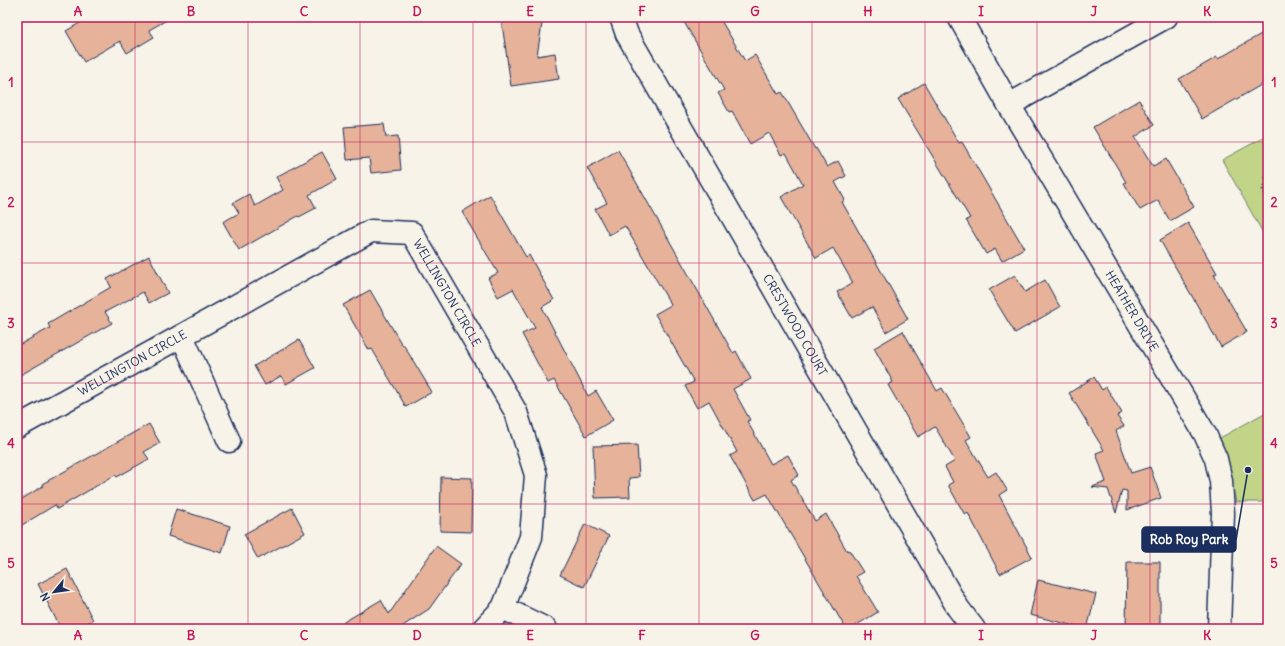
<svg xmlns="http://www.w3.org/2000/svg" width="1285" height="646" font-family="Delius,sans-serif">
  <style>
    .green { fill: #c2d488; stroke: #6e8273 }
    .building { fill: #e6b299; stroke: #1b2f5e }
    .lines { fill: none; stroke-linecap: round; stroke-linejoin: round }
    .street-casing { stroke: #1b2f5e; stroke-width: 25 }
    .path { stroke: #1b2f5e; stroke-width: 2.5; stroke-dasharray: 1 3; stroke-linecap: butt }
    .street { stroke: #f7f3e8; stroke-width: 22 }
    .grid { fill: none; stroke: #c2185b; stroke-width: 1; stroke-opacity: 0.55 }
    .labels { text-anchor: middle; stroke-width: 3.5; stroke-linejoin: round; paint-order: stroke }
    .street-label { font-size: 12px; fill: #1b2f5e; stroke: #f7f3e8 }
    .leader { fill: none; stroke: #1b2f5e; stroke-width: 1.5 }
    .callout-dot { fill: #1b2f5e; stroke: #f7f3e8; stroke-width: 1.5 }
    .callout { fill: #1b2f5e; stroke: #1b2f5e; stroke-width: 1.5 }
    .callout-label { font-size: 13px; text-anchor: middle; font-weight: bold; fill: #fff }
    .neatline { fill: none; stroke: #c2185b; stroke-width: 1.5 }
    .grid-label { font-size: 13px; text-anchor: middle; font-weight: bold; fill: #c2185b }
  </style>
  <rect width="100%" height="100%" fill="#f7f3e8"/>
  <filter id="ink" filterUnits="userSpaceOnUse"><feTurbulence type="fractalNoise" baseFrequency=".025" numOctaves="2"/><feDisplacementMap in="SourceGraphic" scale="8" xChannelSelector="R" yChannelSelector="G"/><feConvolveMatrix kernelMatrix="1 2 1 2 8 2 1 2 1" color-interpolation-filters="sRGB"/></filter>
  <g filter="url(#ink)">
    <!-- green -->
    <path class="green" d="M1268,135V242L1222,160Z
      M1268,411V502H1236L1220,438Z"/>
    <!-- building -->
    <path class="building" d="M90,17H172L149,30L154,37L127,53L120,41L84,62L66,31Z
      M501,17H543L537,56L555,53L559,79L511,86Z
      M681,17H719L745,61L755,55L778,94L782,92L815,149L816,148L827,167L838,161L846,176L835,182L845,200L842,202L908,319L886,332L872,307L852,318L837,292L853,283L833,248L816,258L781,197L803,184L786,153L781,155L769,133L750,144L732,111L729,112L718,93L724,90Z
      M1268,30V81L1202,119L1179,79L1217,57L1218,59Z
      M924,83L959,143L962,142L1024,248L1002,261L995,249L986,254L966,220L970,218L898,99Z
      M1139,100L1154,125L1135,137L1153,166L1166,159L1194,207L1170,221L1158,200L1140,210L1124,183L1126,182L1093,127Z
      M384,124L386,137L398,136L401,170L371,173L369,158L347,160L344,127Z
      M618,150L733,353L736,351L751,379L733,389L750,420L747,421L771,464L788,455L799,475L791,480L815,521L826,514L847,551L849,550L863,572L856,576L878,612L850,629H846L767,494L755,500L730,456L737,452L709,401L697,408L685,386L694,382L655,314L671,305L625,226L609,235L595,209L607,203L587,168Z
      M322,152L337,179L309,195L316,208L299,217L298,216L239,250L223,222L239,213L233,203L249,194L255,206L283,190L276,177Z
      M490,195L526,257L529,255L554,300L542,307L588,396L596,391L613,420L586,436L554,380L548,383L522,334L535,328L513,289L498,297L488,278L498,273L462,212Z
      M1188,223L1217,273L1214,275L1247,332L1221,347L1160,240Z
      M149,256L168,293L149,303L143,292L105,312L112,323L17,377V346L50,328L48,324L111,287L107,279Z
      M1015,275L1025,292L1045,280L1060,307L1015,333L989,290Z
      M370,290L402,345L403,344L432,392L406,407L372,349L369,350L343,305Z
      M903,331L937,391L942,388L971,437L966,440L988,477L996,472L1007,490L999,495L1032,557L1000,574L968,513L965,515L948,485L953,482L945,467L955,461L935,427L918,437L888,385L893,382L874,348Z
      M299,340L315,368L286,384L281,376L265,385L254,366Z
      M1094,377L1102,390L1106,387L1122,413L1117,416L1124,426L1116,431L1131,473L1150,467L1161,498L1127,510V491L1122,490L1116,513L1108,489L1092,487L1106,482L1096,453L1104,450L1069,393Z
      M149,424L160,443L144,452L149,459L117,477L115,475L57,509L55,505L17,528V502L43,486L42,484Z
      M637,445L639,477L629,478L630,497L595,498L593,446Z
      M441,477L472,478L471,532L440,531Z
      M292,508L305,533L258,559L244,534Z
      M176,509L230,526L222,553L168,536Z
      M585,524L609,536L584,587L560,575Z
      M436,546L461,564L429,609L398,629H332L381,600L389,614Z
      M1127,562H1160V629H1126Z
      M67,569L93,620L76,629H61L38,584Z
      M1038,580L1096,594L1087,629L1030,615Z"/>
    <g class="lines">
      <defs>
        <g id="street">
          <path id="s1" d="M621,17L627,34L958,608L974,629"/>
          <path id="s2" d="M959,17L1009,105L1205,434L1216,459L1221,481L1223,513L1219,629"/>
          <path d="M1009,105L1166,17"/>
          <path d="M182,336L229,441"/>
          <path id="s3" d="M17,427L371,231L412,233L516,412L536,475L531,537L503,608L483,629"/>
          <path d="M503,608L546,629"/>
        </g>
      </defs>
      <!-- street casing -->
      <use href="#street" class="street-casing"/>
      <!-- path -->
      <path class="path" d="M1268,166L1266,169L1263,190L1268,204"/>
      <!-- street -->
      <use href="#street" class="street"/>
    </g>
  </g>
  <!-- grid -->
  <path class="grid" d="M135,17V629M248,17V629M360,17V629M473,17V629M586,17V629M699,17V629M812,17V629M925,17V629M1037,17V629M1150,17V629M17,142H1268M17,263H1268M17,383H1268M17,504H1268"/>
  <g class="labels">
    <!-- street labels -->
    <g class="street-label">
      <text dy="4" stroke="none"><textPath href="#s3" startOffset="515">WELLINGTON CIRCLE</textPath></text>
      <text dy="4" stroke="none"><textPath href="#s2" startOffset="341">HEATHER DRIVE</textPath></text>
      <text dy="4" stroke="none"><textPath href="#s1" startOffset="354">CRESTWOOD COURT</textPath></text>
      <text dy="4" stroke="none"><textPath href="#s3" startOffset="132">WELLINGTON CIRCLE</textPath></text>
    </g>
  </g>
  <!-- callouts -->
  <path class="leader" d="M1248 470L1236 540"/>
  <circle class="callout-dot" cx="1248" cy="470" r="4"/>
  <rect class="callout" x="1142" y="527" width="94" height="25" rx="4"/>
  <g class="callout-label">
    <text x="1189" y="544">Rob Roy Park</text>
  </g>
  <!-- margin -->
  <rect width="1285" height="646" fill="none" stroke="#f7f3e8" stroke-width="44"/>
  <!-- north arrow -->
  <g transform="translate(54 592) rotate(241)" stroke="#f7f3e8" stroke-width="3" paint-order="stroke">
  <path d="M0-3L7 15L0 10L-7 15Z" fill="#1b2f5e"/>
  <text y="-6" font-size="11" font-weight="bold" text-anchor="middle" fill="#1b2f5e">N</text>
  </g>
  <rect x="22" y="22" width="1241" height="602" class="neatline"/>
  <g class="grid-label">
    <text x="78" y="16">A</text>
    <text x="191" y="16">B</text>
    <text x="304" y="16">C</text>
    <text x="417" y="16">D</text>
    <text x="530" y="16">E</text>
    <text x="642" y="16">F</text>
    <text x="755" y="16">G</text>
    <text x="868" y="16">H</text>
    <text x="981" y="16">I</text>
    <text x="1094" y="16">J</text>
    <text x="1207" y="16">K</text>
    <text x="11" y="87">1</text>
    <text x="1274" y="87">1</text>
    <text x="11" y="207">2</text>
    <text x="1274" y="207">2</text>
    <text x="11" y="328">3</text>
    <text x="1274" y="328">3</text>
    <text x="11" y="448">4</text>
    <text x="1274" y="448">4</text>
    <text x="11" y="568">5</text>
    <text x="1274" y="568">5</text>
    <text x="78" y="640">A</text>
    <text x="191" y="640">B</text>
    <text x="304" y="640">C</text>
    <text x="417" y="640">D</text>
    <text x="530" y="640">E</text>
    <text x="642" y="640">F</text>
    <text x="755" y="640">G</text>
    <text x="868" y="640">H</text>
    <text x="981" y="640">I</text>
    <text x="1094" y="640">J</text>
    <text x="1207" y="640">K</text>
  </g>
</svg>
